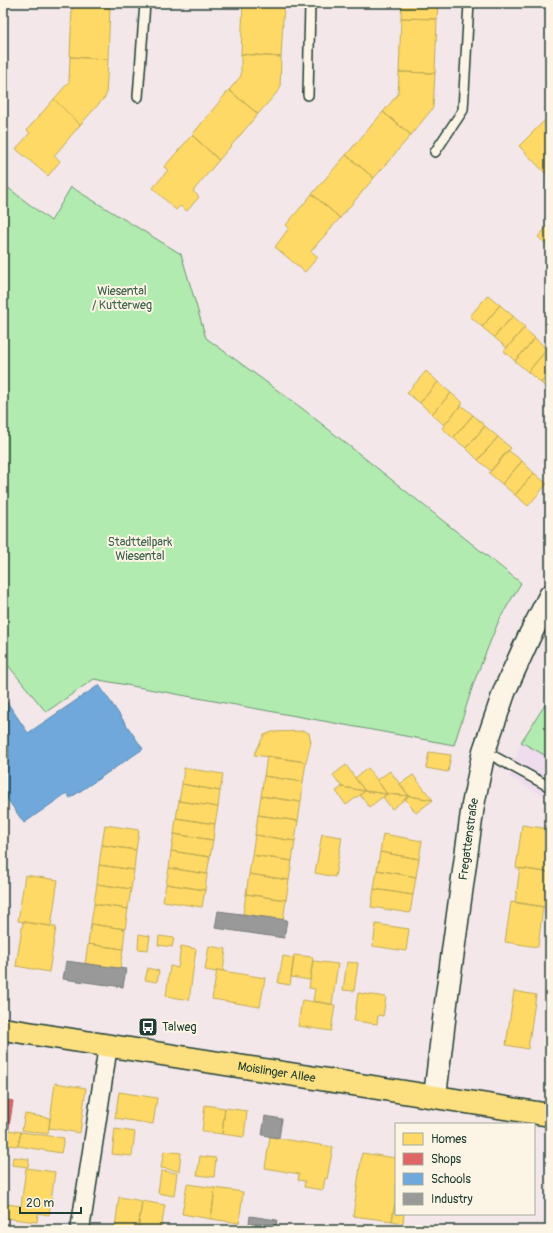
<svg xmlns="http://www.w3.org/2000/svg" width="553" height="1233" font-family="Pangolin,sans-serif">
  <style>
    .built { fill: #efdded }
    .green { fill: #b2ebaf; stroke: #689472 }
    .homes { fill: #ffd966; stroke: #bcaa57 }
    .shops { fill: #e06666; stroke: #a65a57 }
    .schools { fill: #6fa8dc; stroke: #5788aa }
    .industry { fill: #999; stroke: #747d7b }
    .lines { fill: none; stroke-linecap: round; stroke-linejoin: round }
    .service-casing { stroke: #1f3d34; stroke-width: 12 }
    .minor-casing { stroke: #1f3d34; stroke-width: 21 }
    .tertiary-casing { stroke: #1f3d34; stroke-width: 25 }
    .primary-casing { stroke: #1f3d34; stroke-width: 25 }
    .service { stroke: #fcf5e5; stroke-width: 9 }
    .minor { stroke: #fcf5e5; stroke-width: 18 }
    .tertiary { stroke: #fcf5e5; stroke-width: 22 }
    .primary { stroke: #fce080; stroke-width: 22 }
    .labels { text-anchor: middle; stroke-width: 4; stroke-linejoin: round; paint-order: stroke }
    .park-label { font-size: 12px; fill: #3c604d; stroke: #fcf5e5 }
    .street-label { font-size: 12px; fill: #1f3d34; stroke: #fcf5e5 }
    .poi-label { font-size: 12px; fill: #1f3d34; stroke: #fcf5e5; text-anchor: start }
  </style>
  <rect width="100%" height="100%" fill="#f4e7ea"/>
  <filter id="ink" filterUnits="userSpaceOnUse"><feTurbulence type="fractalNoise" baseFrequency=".025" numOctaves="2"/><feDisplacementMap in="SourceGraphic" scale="8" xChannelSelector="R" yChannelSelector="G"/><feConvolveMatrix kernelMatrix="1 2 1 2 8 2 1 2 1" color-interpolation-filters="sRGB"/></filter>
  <g filter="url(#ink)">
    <!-- built -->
    <path class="built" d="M521,742L550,758V800L509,777Z"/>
    <!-- green -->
    <path class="green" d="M3,184L51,221L71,187L181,254L206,338L303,409L521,583L499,620L474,682L454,745L94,679L46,712L3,659Z
      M550,697V758L521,742Z"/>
    <!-- homes -->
    <path class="homes" d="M72,3H110V7H72Z
      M243,3H284L281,57L241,54Z
      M402,3H438L437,19L401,18Z
      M72,7H110L108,59L70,57Z
      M401,18L437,19L435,73L399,72Z
      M241,54L281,57L280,89L258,114L229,90L241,76Z
      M70,57L108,59L106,96L80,125L54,99L69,82Z
      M399,72L435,73L433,108L411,135L383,112L398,94Z
      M229,90L258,114L219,160L192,135Z
      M54,99L80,125L54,156L60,161L48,176L16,149L30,133L27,130Z
      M383,112L411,135L374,178L346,155Z
      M550,115V170L546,174L519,146Z
      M192,135L219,160L193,191L199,197L187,211L180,206L176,210L153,188L168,170L164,167Z
      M346,155L374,178L340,218L312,194Z
      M312,194L340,218L311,251L318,257L305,272L275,247L289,228L286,225Z
      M550,223V247L538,237Z
      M488,295L500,305L482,327L470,316Z
      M500,305L513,316L494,337L482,327Z
      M513,316L525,327L507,348L494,337Z
      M524,328L535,338L515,361L504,351Z
      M535,338L547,349L528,372L515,361Z
      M547,349L550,351V372L541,383L528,372Z
      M426,371L438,382L420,403L407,393Z
      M550,372V391L541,383Z
      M438,382L451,393L432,414L420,403Z
      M451,393L463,403L444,425L432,414Z
      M461,405L473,415L453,438L442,428Z
      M473,415L485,426L466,448L453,438Z
      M485,426L498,437L478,460L466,448Z
      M498,437L511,448L491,471L478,460Z
      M508,450L522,461L502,484L489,473Z
      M522,461L534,473L515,495L502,484Z
      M534,473L547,484L528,506L515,495Z
      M304,731L309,733L311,742L306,762L254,755L264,735L272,732Z
      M429,752L451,755L448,772L426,768Z
      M267,756L306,762L303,782L264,776Z
      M346,765L355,778L365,791L342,787L333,775Z
      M184,768L223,774L220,791L182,784Z
      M368,768L377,780L387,794L365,791L355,778Z
      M390,771L400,784L409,796L387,794L377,780Z
      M413,775L428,794L433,800L409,796L400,784Z
      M264,776L303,782L301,802L261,796Z
      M182,784L220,791L218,807L179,801Z
      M342,787L365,791L346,805L336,791Z
      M365,791L387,794L369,807L360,795Z
      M387,794L409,796L392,809L383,797Z
      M261,796L301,802L298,821L258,815Z
      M409,796L433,800L416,813L405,799Z
      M179,801L218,807L215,824L176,818Z
      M258,815L298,821L295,841L255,835Z
      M176,818L215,824L213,840L174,834Z
      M105,825L139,830L136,850L102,845Z
      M522,825L550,829V861L548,872L516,868Z
      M174,834L213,840L210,857L171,851Z
      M322,834L342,837L335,877L315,873Z
      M383,834L422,841L419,859L380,852Z
      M255,835L295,841L292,861L252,855Z
      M102,845L136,850L134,870L99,865Z
      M171,851L210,857L207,874L169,868Z
      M380,852L419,859L416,877L377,870Z
      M252,855L292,861L289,880L249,874Z
      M99,865L134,870L131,889L97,884Z
      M169,868L207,874L205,890L166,884Z
      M520,868L550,873L546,907L515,902Z
      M377,870L416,877L413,895L374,889Z
      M249,874L289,880L286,900L246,894Z
      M25,875L58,880L51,926L18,921Z
      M97,884L131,889L128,909L94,904Z
      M166,884L205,890L202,907L163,901Z
      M374,889L413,895L410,913L371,907Z
      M246,894L286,900L283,920L243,914Z
      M511,902L543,907L538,947L505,942Z
      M94,904L128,909L125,929L91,924Z
      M23,922L56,927L49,972L16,966Z
      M91,924L125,929L123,949L88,944Z
      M376,924L409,929L406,951L373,946Z
      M139,934L150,936L148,950L138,949Z
      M159,936L174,938L172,947L158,945Z
      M88,944L123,949L120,969L85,964Z
      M181,946L196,949L189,1000L166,996L170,966L178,968Z
      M209,946L226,949L223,971L217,970L216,972L205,970Z
      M294,955L313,957L310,980L291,977Z
      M283,956L294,958L290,985L278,983Z
      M313,961L338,964L332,1004L313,1001L315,989L309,988Z
      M347,962L358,963L354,991L343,990Z
      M148,968L159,971L157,982L145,980Z
      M217,970L265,978L260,1007L212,999Z
      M514,991L536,995L528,1049L506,1045Z
      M358,993L386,997L383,1016L378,1015L377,1024L354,1021Z
      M302,1000L335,1005L331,1031L298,1026Z
      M55,1083L86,1088L80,1133L49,1128Z
      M119,1092L157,1098L153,1124L115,1118Z
      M205,1105L225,1108L222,1134L202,1131Z
      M225,1108L247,1111L244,1137L222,1134Z
      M25,1114L50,1118L48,1134L22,1130Z
      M115,1129L135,1132L132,1156L112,1154Z
      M8,1130L21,1132L18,1146L6,1145Z
      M21,1132L64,1138L61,1153L18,1146Z
      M270,1137L333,1147L327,1179L325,1178L323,1190L304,1187L305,1181L298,1180L299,1174L265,1168Z
      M164,1151L181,1153L179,1171L161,1168Z
      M362,1153L396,1158V1195L392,1221L353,1216Z
      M200,1156L216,1158L214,1177L197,1175Z
      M13,1157L29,1159L28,1167L12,1165Z
      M26,1168L55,1172L49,1215L38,1213L37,1222L5,1218L7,1204L21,1206Z
      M161,1171L177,1173L174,1196L158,1193Z
      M187,1184L215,1188L211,1219L182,1214Z
      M215,1188L243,1192L239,1223L211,1219Z
      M119,1197L142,1201L138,1230L115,1228Z
      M142,1201L165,1205L161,1230H138Z
      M395,1205H396V1214H404L403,1223L392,1221Z"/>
    <!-- shops -->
    <path class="shops" d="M3,1099L13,1101L6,1146H3Z"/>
    <!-- schools -->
    <path class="schools" d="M99,685L143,749L70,798L67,793L24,823L3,793V705L7,702L28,733Z"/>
    <!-- industry -->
    <path class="industry" d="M218,911L287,920L284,938L215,928Z
      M66,961L126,969L123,987L63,979Z
      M265,1116L282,1119L279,1138L262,1135Z
      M250,1216L277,1220L275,1230H248Z"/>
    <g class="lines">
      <defs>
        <path id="service" d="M308,95L310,3
          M138,97L145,3
          M435,152L463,110L469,3
          M484,751L550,787"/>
        <path id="minor" d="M80,1230L108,1046"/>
        <g id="tertiary">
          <path id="s1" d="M435,1096L447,995L473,805L484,751L505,690L529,637L550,596"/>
        </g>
        <g id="primary">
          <path id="s2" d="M3,1029L550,1115"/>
        </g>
      </defs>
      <!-- service casing -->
      <use href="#service" class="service-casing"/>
      <!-- minor casing -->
      <use href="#minor" class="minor-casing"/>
      <!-- tertiary casing -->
      <use href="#tertiary" class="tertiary-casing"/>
      <!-- primary casing -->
      <use href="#primary" class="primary-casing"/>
      <!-- service -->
      <use href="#service" class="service"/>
      <!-- minor -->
      <use href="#minor" class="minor"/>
      <!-- tertiary -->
      <use href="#tertiary" class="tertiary"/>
      <!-- primary -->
      <use href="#primary" class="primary"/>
    </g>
  </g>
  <!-- icons -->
  <defs>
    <symbol id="bus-square" viewBox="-11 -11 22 22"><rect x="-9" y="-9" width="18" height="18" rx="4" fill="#1f3d34" stroke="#fcf5e5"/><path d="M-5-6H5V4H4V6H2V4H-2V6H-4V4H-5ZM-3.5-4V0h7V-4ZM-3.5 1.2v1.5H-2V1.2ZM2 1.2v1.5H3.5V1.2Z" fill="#fff"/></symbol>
  </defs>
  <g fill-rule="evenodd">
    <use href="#bus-square" x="137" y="1016" width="22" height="22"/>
  </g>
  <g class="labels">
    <!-- park labels -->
    <g class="park-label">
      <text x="122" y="295">Wiesental<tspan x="122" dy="14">/ Kutterweg</tspan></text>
      <text x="140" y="546">Stadtteilpark<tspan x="140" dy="14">Wiesental</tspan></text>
    </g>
    <!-- street labels -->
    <g class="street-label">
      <text dy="4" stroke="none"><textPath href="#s1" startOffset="259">Fregattenstraße</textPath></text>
      <text dy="4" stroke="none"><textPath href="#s2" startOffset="277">Moislinger Allee</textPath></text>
    </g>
    <!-- poi labels -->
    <g class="poi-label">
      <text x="162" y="1031">Talweg</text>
    </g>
  </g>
  <!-- margin -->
  <rect width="553" height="1233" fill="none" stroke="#fcf5e5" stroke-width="16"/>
  <rect x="8" y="8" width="537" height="1217" fill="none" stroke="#1f3d34" stroke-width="1.5" filter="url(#ink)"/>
  <!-- legend -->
  <rect x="395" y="1123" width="140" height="92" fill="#fcf5e5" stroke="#a4ab9e"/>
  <rect x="403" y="1133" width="20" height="12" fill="#ffd966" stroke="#a4ab9e"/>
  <text x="431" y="1143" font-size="12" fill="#1f3d34">Homes</text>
  <rect x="403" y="1153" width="20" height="12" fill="#e06666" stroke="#a4ab9e"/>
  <text x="431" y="1163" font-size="12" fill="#1f3d34">Shops</text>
  <rect x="403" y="1173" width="20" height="12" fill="#6fa8dc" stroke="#a4ab9e"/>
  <text x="431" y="1183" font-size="12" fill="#1f3d34">Schools</text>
  <rect x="403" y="1193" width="20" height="12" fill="#999999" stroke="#a4ab9e"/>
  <text x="431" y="1203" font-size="12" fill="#1f3d34">Industry</text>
  <!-- scale -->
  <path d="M20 1207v6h61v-6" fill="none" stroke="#1f3d34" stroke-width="2"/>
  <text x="26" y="1207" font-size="12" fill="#1f3d34" stroke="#fcf5e5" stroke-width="3" paint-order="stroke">20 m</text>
</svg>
